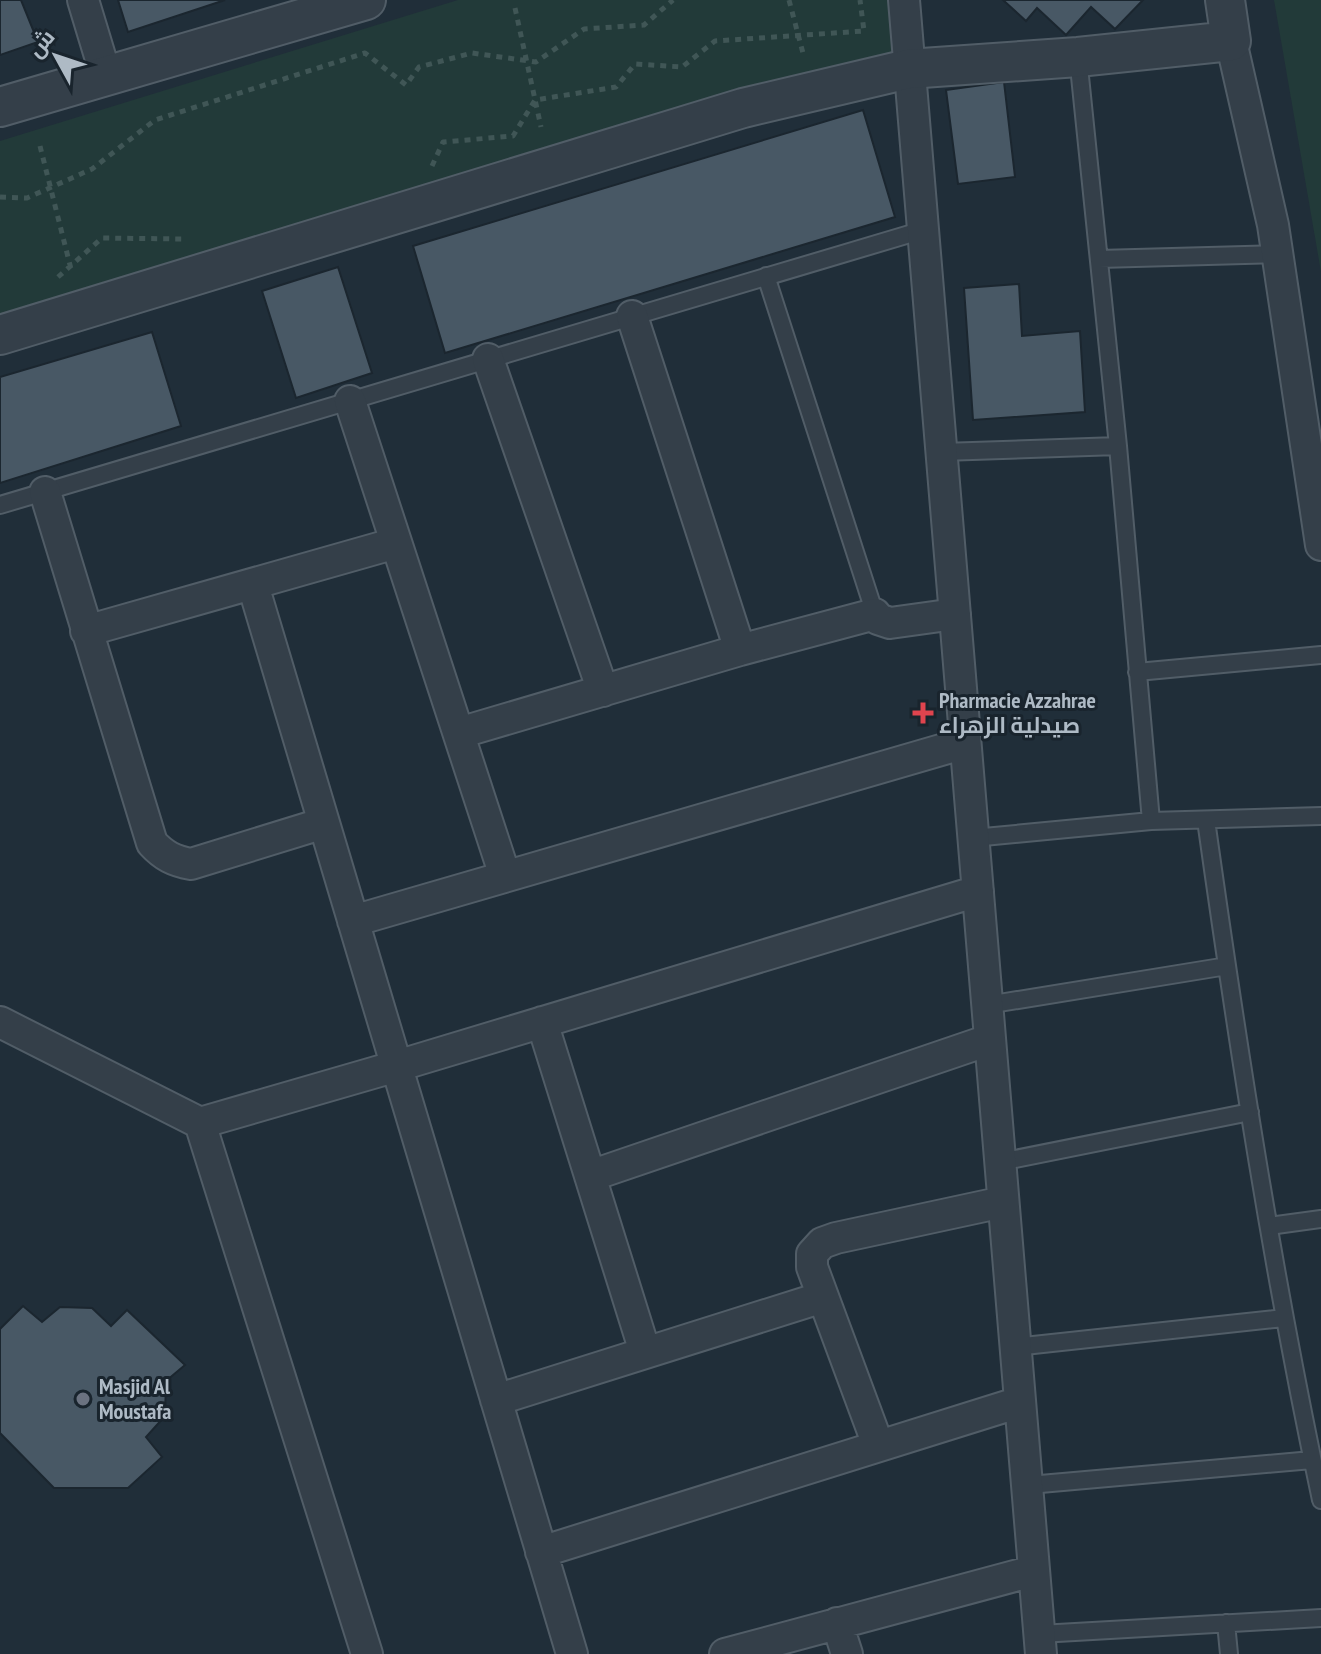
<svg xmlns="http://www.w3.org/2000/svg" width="1321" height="1654" font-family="'PT Sans Narrow',Cairo,sans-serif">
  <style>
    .green { fill: #223a39 }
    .building { fill: #485865; stroke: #1b262f; stroke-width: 2 }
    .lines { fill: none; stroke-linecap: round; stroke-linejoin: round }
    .service-casing { stroke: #515d67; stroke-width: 20 }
    .minor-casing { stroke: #515d67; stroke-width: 34 }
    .tertiary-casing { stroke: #515d67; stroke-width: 42 }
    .path { stroke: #405656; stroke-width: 5; stroke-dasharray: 6 6; stroke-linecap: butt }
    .service { stroke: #343f49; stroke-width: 16 }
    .minor { stroke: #343f49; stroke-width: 30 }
    .tertiary { stroke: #343f49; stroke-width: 38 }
    .health-dot { fill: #e0444e; stroke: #19242d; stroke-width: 3 }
    .worship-dot { fill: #6b7280; stroke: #19242d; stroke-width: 3 }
    .labels { text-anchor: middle; stroke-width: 6; stroke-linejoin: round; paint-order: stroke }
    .poi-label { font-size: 22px; font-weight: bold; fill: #aebac5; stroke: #19242d; text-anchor: start }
  </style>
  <rect width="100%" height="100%" fill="#202e39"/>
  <!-- green -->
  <path class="green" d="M458,0H890L900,63L0,324V141Z
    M1274,0H1321V272Z"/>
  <!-- building -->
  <path class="building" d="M0,0H21L38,42L0,55Z
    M118,0H225L128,32Z
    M1003,0H1143L1115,29L1091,7L1066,35L1037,8L1026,21Z
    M1004,82L1015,177L958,184L946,90Z
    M863,110L895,217L445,353L413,246Z
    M338,267L372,373L296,398L262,291Z
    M1019,284L1022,336L1080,331L1085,412L973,420L964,288Z
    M152,332L181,426L0,483V377Z
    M23,1306L42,1322L60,1307L92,1308L111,1326L127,1310L185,1365L166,1381L165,1416L146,1437L162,1457L128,1488H54L0,1433V1329Z"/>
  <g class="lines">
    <defs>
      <path id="service" d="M1078,57L1118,446L1151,821
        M1099,259L1278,254
        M766,276L875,614
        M942,452L1118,446
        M0,505L923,230
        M1137,672L1321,655
        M1206,820C1238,1048 1273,1275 1321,1500
        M973,838L1151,821L1321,816
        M987,1005L1227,966
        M1000,1162L1250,1112
        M1269,1226L1321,1219
        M1015,1347L1284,1318
        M1029,1485L1312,1460
        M1226,1623L1229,1654
        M1040,1634L1321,1618"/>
      <path id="minor" d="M83,0L106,76
        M904,0L1041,1654
        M1231,41L1273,225L1321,545
        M632,316L740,650
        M488,359L603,691
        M350,401L505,876
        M45,492L152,843C164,856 174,861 191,864L324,823
        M253,585L572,1654
        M86,631L396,543
        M459,733L740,650L875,614L878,619L890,623L955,614
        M353,921L965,743
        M0,1022L200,1123L367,1654
        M542,1022L645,1352
        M200,1123L397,1066L978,891
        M590,1176L989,1040
        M496,1400L823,1297
        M878,1445L812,1267V1254L822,1243L836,1238L1003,1202
        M541,1552L1020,1402
        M837,1623L847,1654
        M725,1654L1033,1571"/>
      <path id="tertiary" d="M0,107L366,0
        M0,335L743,108L908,69L1078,57L1231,41L1225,0"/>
    </defs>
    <!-- service casing -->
    <use href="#service" class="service-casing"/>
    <!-- minor casing -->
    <use href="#minor" class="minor-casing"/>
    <!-- tertiary casing -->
    <use href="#tertiary" class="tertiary-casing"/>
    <!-- path -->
    <path class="path" d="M789,0L804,57
      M515,8L541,127
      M40,146L71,269
      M432,166L443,142L513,136L535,100L616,87L635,64L682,67L715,41L864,31L860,0
      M0,197L27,198L92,169L155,120L365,53L406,85L419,67L472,53L536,62L584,29L644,25L673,0
      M58,277L102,238L185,239"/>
    <!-- service -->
    <use href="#service" class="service"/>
    <!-- minor -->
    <use href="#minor" class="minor"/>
    <!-- tertiary -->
    <use href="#tertiary" class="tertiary"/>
  </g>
  <!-- markers -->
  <path class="health-dot" d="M919 701h8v8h8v8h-8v8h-8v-8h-8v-8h8z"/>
  <circle class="worship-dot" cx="83" cy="1399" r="8"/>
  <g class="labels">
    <!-- poi labels -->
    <g class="poi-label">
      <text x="939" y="708">Pharmacie Azzahrae<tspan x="939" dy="25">صيدلية الزهراء</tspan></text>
      <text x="99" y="1394">Masjid Al<tspan x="99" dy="25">Moustafa</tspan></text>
    </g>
  </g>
  <!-- north arrow -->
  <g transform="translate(56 56) rotate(310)" stroke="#19242d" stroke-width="6" paint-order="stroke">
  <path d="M0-6L14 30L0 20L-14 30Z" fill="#aebac5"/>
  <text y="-12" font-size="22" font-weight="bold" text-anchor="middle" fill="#aebac5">ش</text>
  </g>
</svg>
